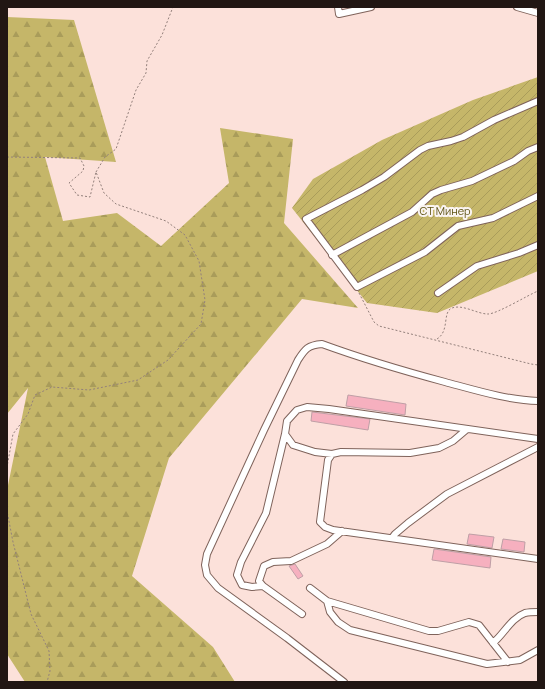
<svg xmlns="http://www.w3.org/2000/svg" width="545" height="689" font-family="Manrope,sans-serif">
  <style>
    .forest { fill: url(#forest-firs) }
    .garden { fill: url(#garden-furrows) }
    .building { fill: #f6b0bf; stroke: #bf9fa6 }
    .lines { fill: none; stroke-linecap: round; stroke-linejoin: round }
    .minor-casing { stroke: #7f635b; stroke-width: 8 }
    .path { stroke: #93807b; stroke-width: 1; stroke-dasharray: 2 2; stroke-linecap: butt }
    .minor { stroke: #fff; stroke-width: 6 }
    .labels { text-anchor: middle; stroke-width: 4; stroke-linejoin: round; paint-order: stroke }
    .park-label { font-size: 11px; fill: #5d5213; stroke: #faf4f2 }
  </style>
  <defs>
    <pattern id="forest-firs" width="22" height="20" patternUnits="userSpaceOnUse"><rect width="22" height="20" fill="#c5b669"/><path d="M5 1l3.5 6h-7zM16 11l3.5 6h-7z" fill="#a99c5a"/></pattern>
    <pattern id="garden-furrows" width="10" height="10" patternUnits="userSpaceOnUse"><rect width="10" height="10" fill="#c5b669"/><path d="M-1 1l2-2M0 10L10 0M9 11l2-2" fill="none" stroke="#a99c5a"/></pattern>
  </defs>
  <rect width="100%" height="100%" fill="#fce1da"/>
  <!-- forest -->
  <path class="forest" d="M7,17L74,20L116,162L45,157L63,221L117,213L161,246L229,183L220,128L293,139L284,223L358,308L302,299L169,458L132,576L213,647L235,682H25L7,654V490L28,388L7,414Z"/>
  <!-- garden -->
  <path class="garden" d="M538,77V271L437,313L367,303L292,208L313,179L382,140L473,100Z"/>
  <!-- building -->
  <path class="building" d="M348,395L406,404L405,415L346,406Z
    M312,412L370,419L368,430L311,421Z
    M469,534L494,537L492,548L467,544Z
    M503,539L525,542L524,552L501,549Z
    M434,549L491,557L490,568L432,560Z
    M295,564L303,576L298,579L289,566Z"/>
  <g class="lines">
    <defs>
      <path id="minor" d="M338,7L339,14L371,7
        M517,7L538,13
        M538,101L494,120L463,137L451,141L428,146L420,150L384,177L362,190L306,219L357,287L425,252L458,226L493,218L538,196
        M332,255L412,212L432,194L441,190L472,181L514,161L528,151L538,147
        M438,293L477,266L519,253L538,245
        M466,430L453,441L439,448L410,453L341,452L332,454L328,460L320,522L325,527L333,530L538,559
        M332,454L315,452L293,445L285,434L287,421L297,410L307,407L329,409L538,439
        M392,538L395,534L408,523L447,494L538,447
        M263,586L252,587L242,585L237,575L241,562L266,513L285,434
        M310,588L327,601L330,612L338,622L350,630L487,664L520,660L538,650
        M327,601L429,631H438L469,622L479,625L508,662
        M302,614L263,586L259,581L264,566L273,562L291,561L327,544L342,531
        M493,643C504,634 511,618 525,613C529,612 534,612 538,612
        M344,682L287,638L218,588L207,575L205,565L207,554L264,430L298,360C305,349 308,345 322,344C363,359 404,371 445,382C475,390 507,400 538,401"/>
    </defs>
    <!-- minor casing -->
    <use href="#minor" class="minor-casing"/>
    <!-- path -->
    <path class="path" d="M7,157L80,158L84,166L83,171L69,183L77,195L90,197L96,172L104,193L116,204L166,221L185,235L199,261L205,300L201,324L168,360L138,380L89,390L52,387L35,395L28,414L13,434L7,467
      M96,172L105,157L116,149L136,90L146,73L147,61L162,35L173,7
      M359,293L374,322L379,326L531,364L538,365
      M437,339C450,331 442,312 452,308C463,304 477,314 488,314C497,314 528,295 538,291
      M7,501V511L13,542L31,614L49,651L50,671L47,682"/>
    <!-- minor -->
    <use href="#minor" class="minor"/>
  </g>
  <g class="labels">
    <!-- park labels -->
    <g class="park-label">
      <text x="445" y="215">СТ Минер</text>
    </g>
  </g>
  <!-- border -->
  <rect width="545" height="689" fill="none" stroke="#211613" stroke-width="16"/>
</svg>
